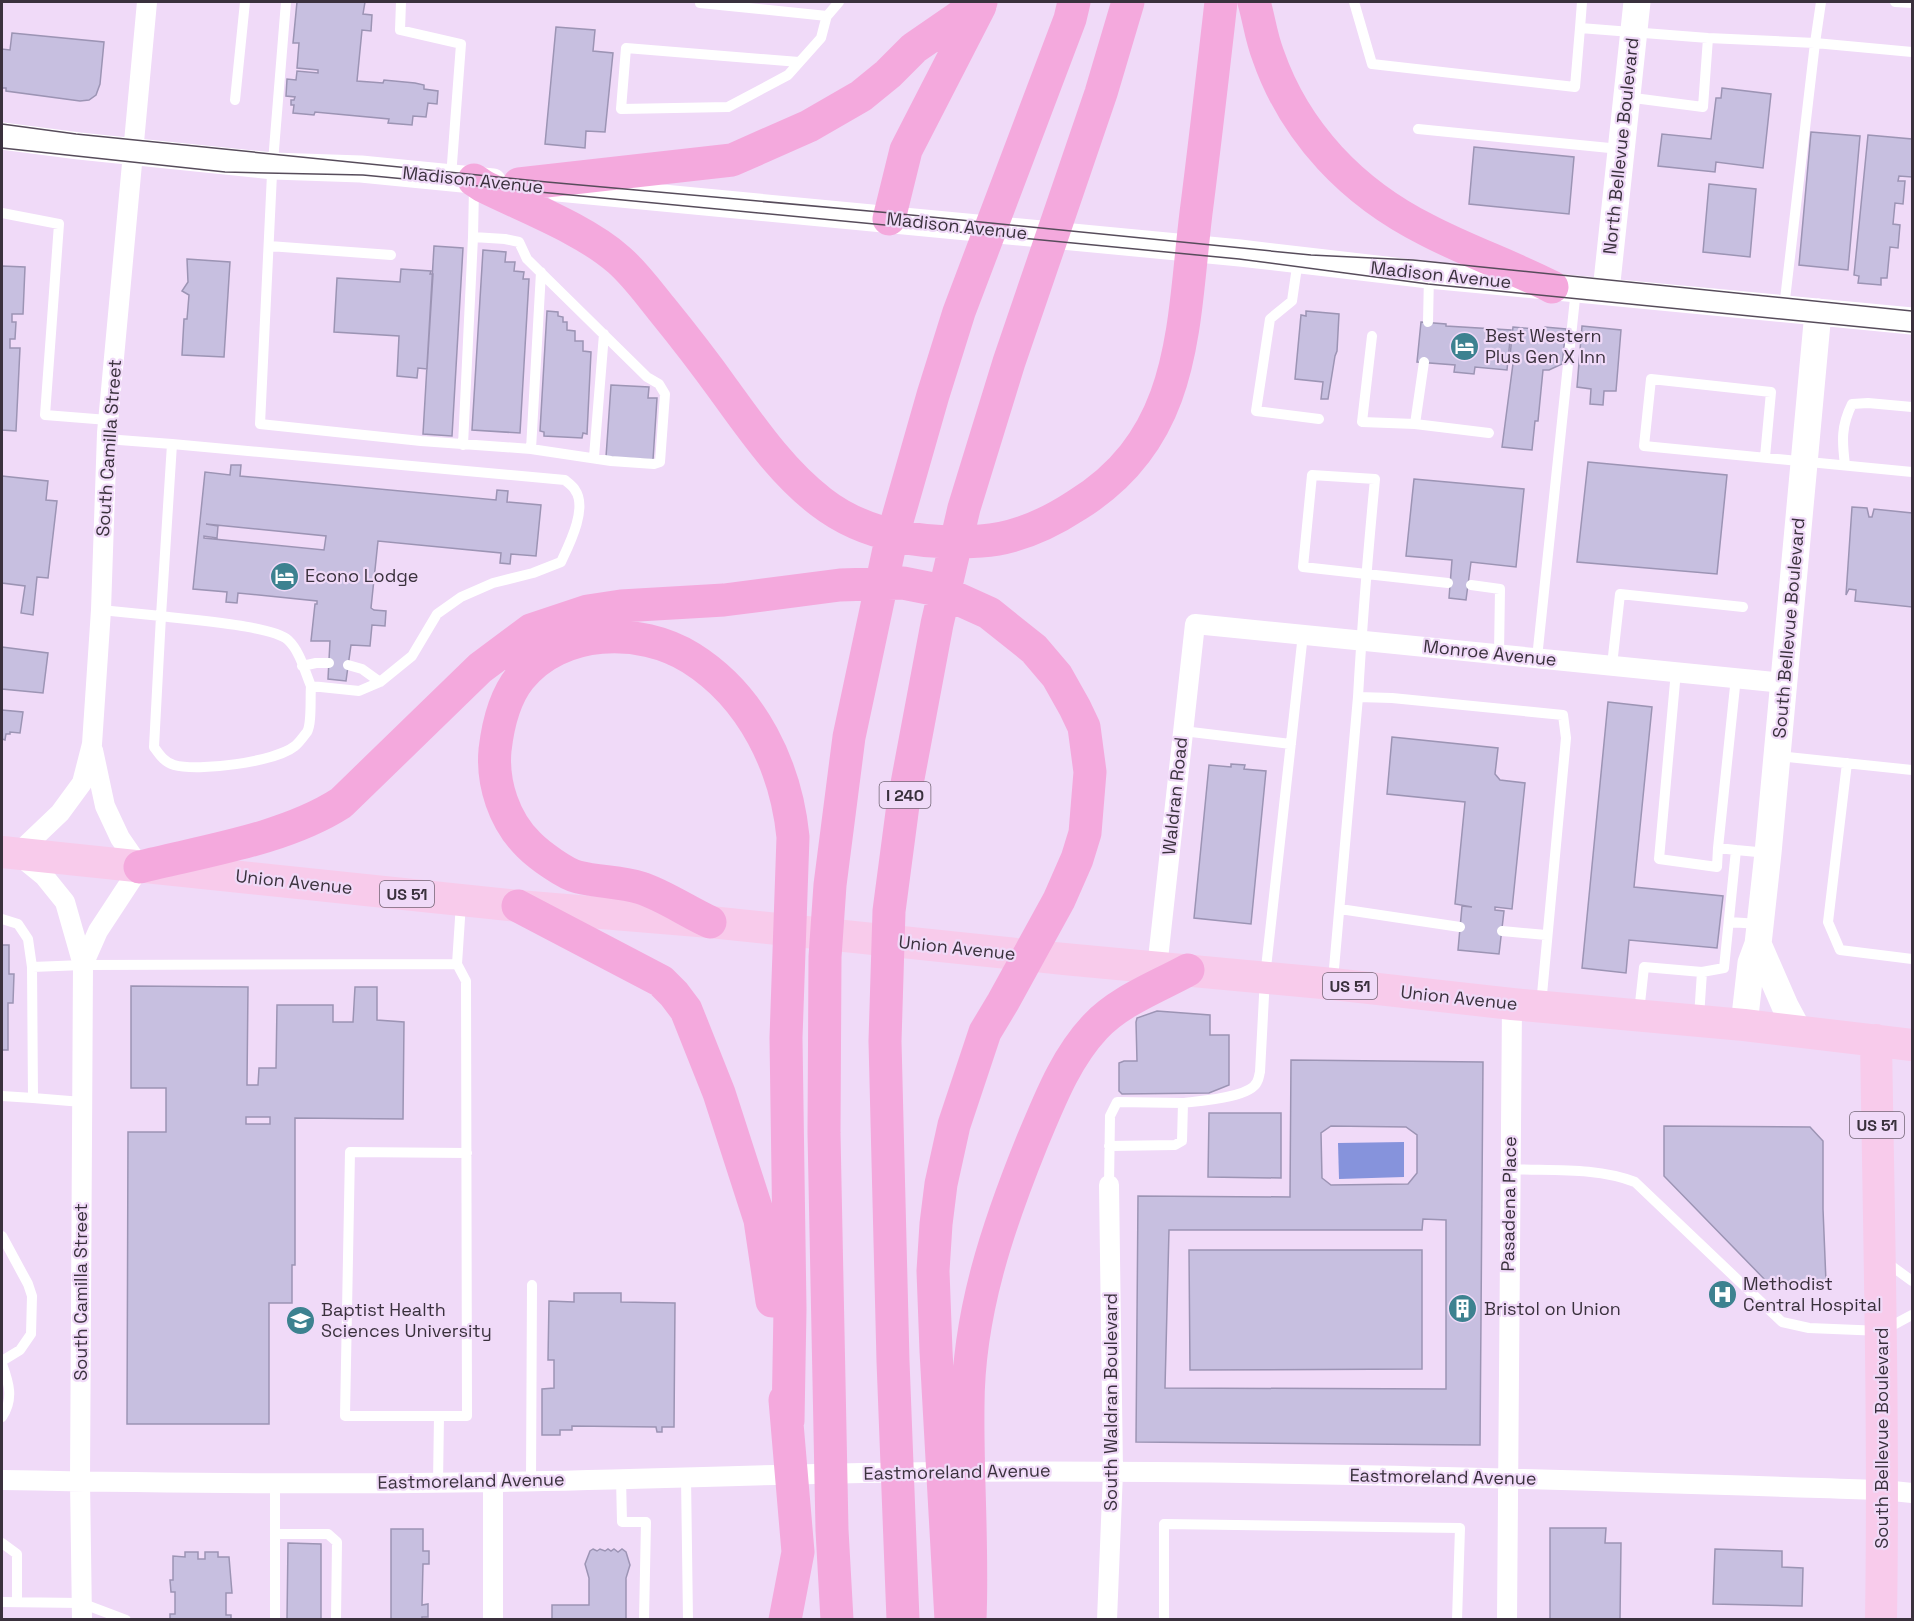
<svg xmlns="http://www.w3.org/2000/svg" width="1914" height="1621" font-family="'Space Grotesk',sans-serif">
  <style>
    .water { fill: #8693dc }
    .building { fill: #c7bfe0; stroke: #9c94b4; stroke-width: 1.5; fill-rule: evenodd }
    .lines { fill: none; stroke-linecap: round; stroke-linejoin: round }
    .lane { stroke: #fff; stroke-width: 10 }
    .street { stroke: #fff; stroke-width: 20 }
    .secondary { stroke: #fff; stroke-width: 27 }
    .primary { stroke: #f8cbeb; stroke-width: 32 }
    .highway { stroke: #f4a9dd; stroke-width: 33 }
    .tram { stroke: #574c5b; stroke-width: 1.5 }
    .labels { text-anchor: middle; stroke-width: 4.5; stroke-linejoin: round; paint-order: stroke }
    .shield { fill: #f0daf8; stroke: #716475; stroke-width: 1.5 }
    .shield-label { font-size: 16px; font-weight: bold; fill: #3a313d }
    .street-label { font-size: 18px; fill: #3a313d; stroke: #f0daf8 }
    .poi-label { font-size: 18px; fill: #3a313d; stroke: #f0daf8; text-anchor: start }
  </style>
  <rect width="100%" height="100%" fill="#f0daf8"/>
  <!-- water -->
  <path class="water" d="M1404,1142V1177L1339,1179L1338,1143Z"/>
  <!-- building -->
  <path class="building" d="M297,2H365L363,14L372,15L371,31L362,30L357,81L383,83L384,80L415,83L424,85V89L438,91L437,104L428,103L426,117L413,116L412,125L388,123L389,119L315,112L314,115L293,113L294,105H291V100H294L295,97L286,96L287,79L296,80L297,71L318,73V70L297,68L299,43H293Z
    M556,27L595,30L593,51L613,53L605,132L586,131L585,148L545,144Z
    M12,33L104,42L100,84L96,95L89,100L80,101L6,91V88H2V49L10,50Z
    M1722,88L1771,94L1763,168L1716,162L1715,172L1658,166L1662,134L1711,139L1716,98H1721Z
    M1811,132L1860,136L1848,270L1799,265Z
    M1868,135L1912,139V177L1899,176L1898,181H1905L1903,204L1895,203L1893,224L1900,225L1898,248L1890,247L1887,278H1881V285L1858,283L1859,276L1854,275Z
    M1474,147L1574,157L1569,214L1469,204Z
    M1709,184L1756,189L1750,257L1703,252Z
    M434,246L463,248L452,436L423,434Z
    M483,250L506,252L505,262H515L514,271L524,272L523,279H529L520,433L472,430Z
    M187,259L230,262L224,357L182,355L184,319H187L189,295L182,291L188,282Z
    M2,266L25,267L23,314H12V322H16L15,339H10V348H20L16,431L2,430Z
    M401,269L431,271L430,274H433L427,369L418,368L417,378L397,376L399,336L334,332L337,278L400,282Z
    M547,311L558,312V316L563,317V322H567V330L575,331V341H583V351L591,352L587,434L583,433L582,438L544,436V432L540,431Z
    M1306,311L1339,314L1337,351L1335,356L1328,399H1321L1323,382L1295,379L1301,315L1306,316Z
    M1421,322L1446,324V326L1511,330L1507,370L1475,367L1474,374L1454,372L1455,365L1417,362Z
    M1582,326L1621,330L1616,391H1604L1603,405L1590,404L1591,389L1577,387Z
    M1513,327L1545,330V327L1566,329L1562,364L1549,370H1543L1538,421H1535L1532,450L1502,447L1514,356H1510Z
    M611,385L649,387L648,398H657L653,460L606,457Z
    M1588,462L1727,475L1717,574L1577,562Z
    M231,465H241L240,476L496,500L497,490L508,491L507,502L541,505L536,556L511,554L510,564L500,563L501,553L378,541L371,608L374,610L386,611L385,626L372,625L370,646L351,645L346,681L328,679L330,641H311L315,604H317V601L238,593L237,603L226,602L227,592L193,589L205,472L230,475ZM206,524L326,536L324,550L204,538V536L217,538L218,526Z
    M2,476L48,481L46,500L57,501L48,578L37,577L33,615L21,613L25,586L2,583Z
    M1414,479L1524,489L1516,567L1471,562L1466,600L1449,598L1452,560L1406,556Z
    M1852,507L1867,508L1869,517H1872L1874,509L1912,513V607L1855,601L1856,590L1849,589L1846,595Z
    M2,647L48,653L43,693L2,689Z
    M1608,702L1652,707L1634,887L1723,896L1717,948L1629,940L1626,973L1582,968Z
    M2,710L23,712L20,733L10,732V734H6L5,740L2,739Z
    M1392,737L1498,748L1495,774L1500,780L1525,783L1512,909L1495,907V910L1504,911L1499,954L1458,950L1462,906L1472,907L1455,904L1465,802L1387,794Z
    M1231,764L1245,765L1244,769L1266,771L1251,924L1194,918L1209,765L1231,767Z
    M2,945H9V974H14L13,1003H8V1050H2Z
    M131,986L248,987L247,1085H258L259,1068H276L277,1005H333V1022H353L355,987H377V1020L404,1022L403,1119L295,1118V1265H292V1303H269V1424H127L128,1132H166V1088H131ZM246,1117H270V1124H246Z
    M1157,1011L1210,1015V1035H1229V1085L1209,1093L1122,1094L1119,1091V1063L1124,1061H1137L1136,1022L1137,1018Z
    M1291,1060L1483,1062L1480,1445L1136,1442L1138,1196L1290,1197ZM1331,1126L1406,1127L1417,1135V1173L1408,1184L1331,1185L1322,1178L1321,1133ZM1423,1219L1446,1220V1389L1165,1388L1169,1230H1422Z
    M1209,1113H1281V1178L1208,1177Z
    M1664,1126L1810,1127L1823,1141V1209L1826,1282L1771,1286L1664,1176Z
    M1189,1250H1422V1369L1190,1370Z
    M574,1293H621V1302L675,1303L674,1427H662V1432H657L656,1427L572,1426V1430H560V1435H542V1389L554,1388V1360H548L549,1301L574,1302Z
    M1550,1528H1606L1605,1543H1621L1620,1620H1550Z
    M391,1529H423V1551H429V1564H423L422,1605L428,1604V1617H422V1620H391Z
    M288,1543L321,1544V1620H287Z
    M593,1549L597,1551L600,1549L605,1551L608,1549L611,1551L614,1549L618,1552L622,1549L626,1552L630,1565L626,1578V1620H552V1605H589V1578L585,1564L590,1551Z
    M1715,1549L1782,1551V1567L1803,1568L1802,1606L1713,1604Z
    M185,1552H198V1559H205V1552H218V1557H229L232,1593H226V1615H231V1620H170V1614H175V1592H171L170,1580H173V1556L185,1557Z"/>
  <g class="lines">
    <!-- lane -->
    <path class="lane" d="M286,2L272,174L260,424L421,441L531,449L611,461L654,464L660,462L665,394L659,384L647,377L527,259L519,242L505,239L473,237
      M401,2L400,30L461,44L451,177
      M700,2V3L827,16L839,2
      M1354,2L1372,64L1575,87L1580,28L1708,38L1815,43L1784,308
      M1821,2L1815,43L1912,52
      M1895,2L1912,3
      M1580,28L1582,2
      M799,62L626,48L621,109L728,107L788,75L821,38L827,15
      M1626,97L1703,107L1708,38
      M235,100L245,2
      M1418,129L1620,149
      M2,213L59,224L45,415L108,420
      M269,246L391,255
      M1298,260L1292,301L1270,319L1256,411L1319,419
      M1428,322L1429,275
      M1372,336L1362,422L1415,424L1424,362
      M1415,424L1489,433
      M106,439L172,444
      M463,445L473,237L474,188
      M531,449L541,272
      M594,457L604,334
      M1765,457L1771,392L1651,379L1644,446L1912,472
      M1845,465C1842,441 1841,426 1852,404L1868,403L1912,407
      M1471,585L1500,589L1499,653
      M101,610L161,616L154,747C159,754 164,762 174,765C198,772 275,762 295,746C299,743 304,736 307,732C312,724 310,697 311,686L359,691L380,682L412,656L437,614L461,597L493,583L533,573L561,562C569,545 588,508 575,490C573,486 568,483 565,480L172,444L161,616C187,620 271,625 288,640C300,651 305,672 311,686
      M1537,658L1576,289
      M348,665L362,669L380,682
      M1612,665L1620,594L1743,607
      M302,666L316,663H329
      M1676,671L1659,859L1717,867L1718,848
      M1736,677L1718,848L1736,850
      M1358,697C1362,625 1368,552 1375,479L1312,475L1303,567L1448,583
      M1183,731L1291,744
      M1778,756L1912,770
      M1847,763L1828,922L1840,950L1912,959
      M461,903L457,964L466,981L467,1416H345L350,1152L467,1153
      M1340,909L1460,927
      M2,919L18,924L28,939L32,967L33,1098L82,1102
      M1729,922L1759,924
      M1502,931L1546,935
      M32,967L83,965L457,964
      M1702,972L1724,968L1736,850L1768,853
      M1333,980L1358,697L1392,698L1563,715L1566,738L1541,1005
      M1639,1012L1644,967L1702,972L1699,1017
      M2,1096L33,1098
      M1183,1103C1199,1101 1250,1098 1257,1082C1259,1079 1259,1075 1260,1072L1265,977L1303,634
      M1509,1169C1551,1171 1596,1167 1635,1182L1782,1322L1809,1328L1882,1331L1912,1315
      M1109,1185L1110,1116L1117,1102L1183,1103L1182,1141L1175,1145L1109,1146
      M2,1236L28,1284L32,1296L31,1334L20,1350L2,1361
      M1886,1262L1912,1281
      M2,1364C9,1383 14,1399 2,1417
      M686,1477L688,1620
      M621,1478L622,1522H646L644,1620
      M531,1481L532,1285
      M438,1483L439,1416
      M275,1534H328L337,1542L336,1620
      M2,1543L17,1554V1602
      M2,1602L81,1603L126,1620
      M275,1620V1483
      M1164,1620V1524L1460,1528L1457,1620"/>
    <!-- street -->
    <path class="street" d="M83,965L98,931L140,867L120,838L105,806L93,750
      M1157,968L1195,624L1784,683
      M2,1480C165,1483 329,1485 493,1482C641,1480 789,1473 938,1472C1253,1469 1568,1480 1883,1490L1912,1493
      M82,1620L80,1481L83,965L65,902L44,876L17,854L60,813L82,783L92,744L101,610L107,433L147,2
      M493,1620V1482
      M1107,1620L1113,1472L1109,1185
      M1507,1620L1512,1004"/>
    <!-- secondary -->
    <path class="secondary" d="M2,136L79,146L273,166L361,169L493,182
      M558,188L1240,253L1429,275L1912,321
      M1606,291L1637,2
      M1758,944L1785,1006L1799,1032
      M1744,1025L1751,963L1758,944L1768,853L1818,312"/>
    <!-- primary -->
    <path class="primary" d="M2,852L518,906L710,922L1064,959L1333,984L1512,1004L1744,1025L1912,1045
      M1876,1040C1879,1234 1884,1426 1881,1620"/>
    <!-- highway -->
    <path class="highway" d="M1254,2C1259,19 1261,37 1268,55C1295,133 1353,193 1427,230C1467,251 1511,266 1552,287
      M474,180L483,186C525,207 584,229 619,260C635,274 648,292 661,308C683,335 704,362 724,390C753,430 782,472 821,502C866,537 926,545 981,541C1016,539 1048,524 1077,505C1187,437 1182,328 1196,213C1205,143 1213,72 1221,2
      M519,184L732,160L809,126L861,96L888,74L914,48L981,2
      M889,219L906,150L980,6
      M140,867C204,851 285,839 341,803L480,668L531,630L588,611L621,606L724,600L840,585L903,583L938,590L989,613L1034,649L1057,676L1075,708L1084,727L1090,772L1085,833L1077,859L1059,900L1003,1002L985,1032L954,1125L941,1184L936,1224L933,1271L936,1351L951,1620
      M518,906L661,981L674,994L686,1010L719,1093L760,1220L772,1301
      M710,922C690,913 661,894 641,888C621,882 599,882 578,877C565,874 539,855 529,845C504,821 492,783 495,750C498,724 504,698 520,678C560,628 640,626 691,658C753,697 786,767 793,837L786,1038L790,1309L788,1421
      M785,1620L798,1552L785,1400
      M837,1620L832,1530L824,1133L825,957L830,885L849,737L889,549L933,395L959,312L1070,19L1074,2
      M903,1620L893,1361L885,1041L889,911L903,805L937,624L964,508L1009,362L1101,93L1128,2
      M970,1620C973,1548 967,1477 968,1406C968,1314 998,1226 1032,1142C1049,1102 1065,1059 1095,1027C1119,1001 1157,987 1188,970"/>
    <!-- tram -->
    <path class="tram" d="M2,124L76,134L547,182L891,213L1311,255L1413,260L1912,311
      M2,148L225,172L363,175L1239,259L1428,284L1912,332"/>
  </g>
  <!-- icons -->
  <defs>
    <symbol id="hotel-disc" viewBox="-11 -11 22 22"><circle r="9.5" fill="#3d8290" stroke="#f0daf8"/><path d="M-6-4.5h1.5V1H6V5H4.5V3h-9V5H-6ZM-4 0a1.8 1.8 0 1 1 3.6 0ZM.5 0V-2.5h3Q6-2.5 6 0Z" fill="#fff"/></symbol>
    <symbol id="hospital-disc" viewBox="-11 -11 22 22"><circle r="9.5" fill="#3d8290" stroke="#f0daf8"/><path d="M-5-5h3v3.5h4V-5h3V5h-3V1.5h-4V5h-3Z" fill="#fff"/></symbol>
    <symbol id="building-disc" viewBox="-11 -11 22 22"><circle r="9.5" fill="#3d8290" stroke="#f0daf8"/><path d="M-4-6H4V6H1V3H-1V6H-4ZM-2.5-4.3h1.7v1.8h-1.7ZM.8-4.3h1.7v1.8H.8ZM-2.5-1h1.7V.8h-1.7ZM.8-1h1.7V.8H.8Z" fill="#fff"/></symbol>
    <symbol id="university-disc" viewBox="-11 -11 22 22"><circle r="9.5" fill="#3d8290" stroke="#f0daf8"/><path d="M0-5L7-2L0 1L-7-2ZM-4 1L0 2.5L4 1V4Q0 6-4 4Z" fill="#fff"/></symbol>
  </defs>
  <g fill-rule="evenodd">
    <use href="#hotel-disc" x="1448" y="330" width="33" height="33"/>
    <use href="#hotel-disc" x="268" y="560" width="33" height="33"/>
    <use href="#hospital-disc" x="1706" y="1278" width="33" height="33"/>
    <use href="#building-disc" x="1446" y="1292" width="33" height="33"/>
    <use href="#university-disc" x="284" y="1304" width="33" height="33"/>
  </g>
  <g class="labels">
    <!-- shield labels -->
    <g class="shield">
      <rect x="879.5" y="782" width="51" height="26" rx="4.5"/>
      <rect x="380" y="881" width="54" height="26" rx="4.5"/>
      <rect x="1323" y="973" width="54" height="26" rx="4.5"/>
      <rect x="1850" y="1112" width="54" height="26" rx="4.5"/>
    </g>
    <g class="shield-label">
      <text x="905" y="801">I 240</text>
      <text x="407" y="900">US 51</text>
      <text x="1350" y="992">US 51</text>
      <text x="1877" y="1131">US 51</text>
    </g>
    <!-- street labels -->
    <g class="street-label">
      <text transform="translate(1621 146) rotate(-84)" y="6">North Bellevue Boulevard</text>
      <text transform="translate(473 180) rotate(6)" y="6">Madison Avenue</text>
      <text transform="translate(957 226) rotate(6)" y="6">Madison Avenue</text>
      <text transform="translate(1441 275) rotate(6)" y="6">Madison Avenue</text>
      <text transform="translate(109 448) rotate(-86)" y="6">South Camilla Street</text>
      <text transform="translate(1789 628) rotate(-85)" y="6">South Bellevue Boulevard</text>
      <text transform="translate(1490 653) rotate(6)" y="6">Monroe Avenue</text>
      <text transform="translate(1175 796) rotate(-84)" y="6">Waldran Road</text>
      <text transform="translate(294 882) rotate(6)" y="6">Union Avenue</text>
      <text transform="translate(957 948) rotate(6)" y="6">Union Avenue</text>
      <text transform="translate(1459 998) rotate(6)" y="6">Union Avenue</text>
      <text transform="translate(1509 1204) rotate(-89)" y="6">Pasadena Place</text>
      <text transform="translate(81 1292) rotate(-90)" y="6">South Camilla Street</text>
      <text transform="translate(1111 1402) rotate(-90)" y="6">South Waldran Boulevard</text>
      <text transform="translate(1882 1438) rotate(-90)" y="6">South Bellevue Boulevard</text>
      <text transform="translate(957 1472) rotate(-1)" y="6">Eastmoreland Avenue</text>
      <text transform="translate(1443 1477) rotate(1)" y="6">Eastmoreland Avenue</text>
      <text transform="translate(471 1481) rotate(-1)" y="6">Eastmoreland Avenue</text>
    </g>
    <!-- poi labels -->
    <g class="poi-label">
      <text x="1485" y="342">Best Western<tspan x="1485" dy="21">Plus Gen X Inn</tspan></text>
      <text x="305" y="582">Econo Lodge</text>
      <text x="1743" y="1290">Methodist<tspan x="1743" dy="21">Central Hospital</tspan></text>
      <text x="1484" y="1315">Bristol on Union</text>
      <text x="321" y="1316">Baptist Health<tspan x="321" dy="21">Sciences University</tspan></text>
    </g>
  </g>
  <!-- border -->
  <rect width="1914" height="1621" fill="none" stroke="#3a313d" stroke-width="6"/>
</svg>
